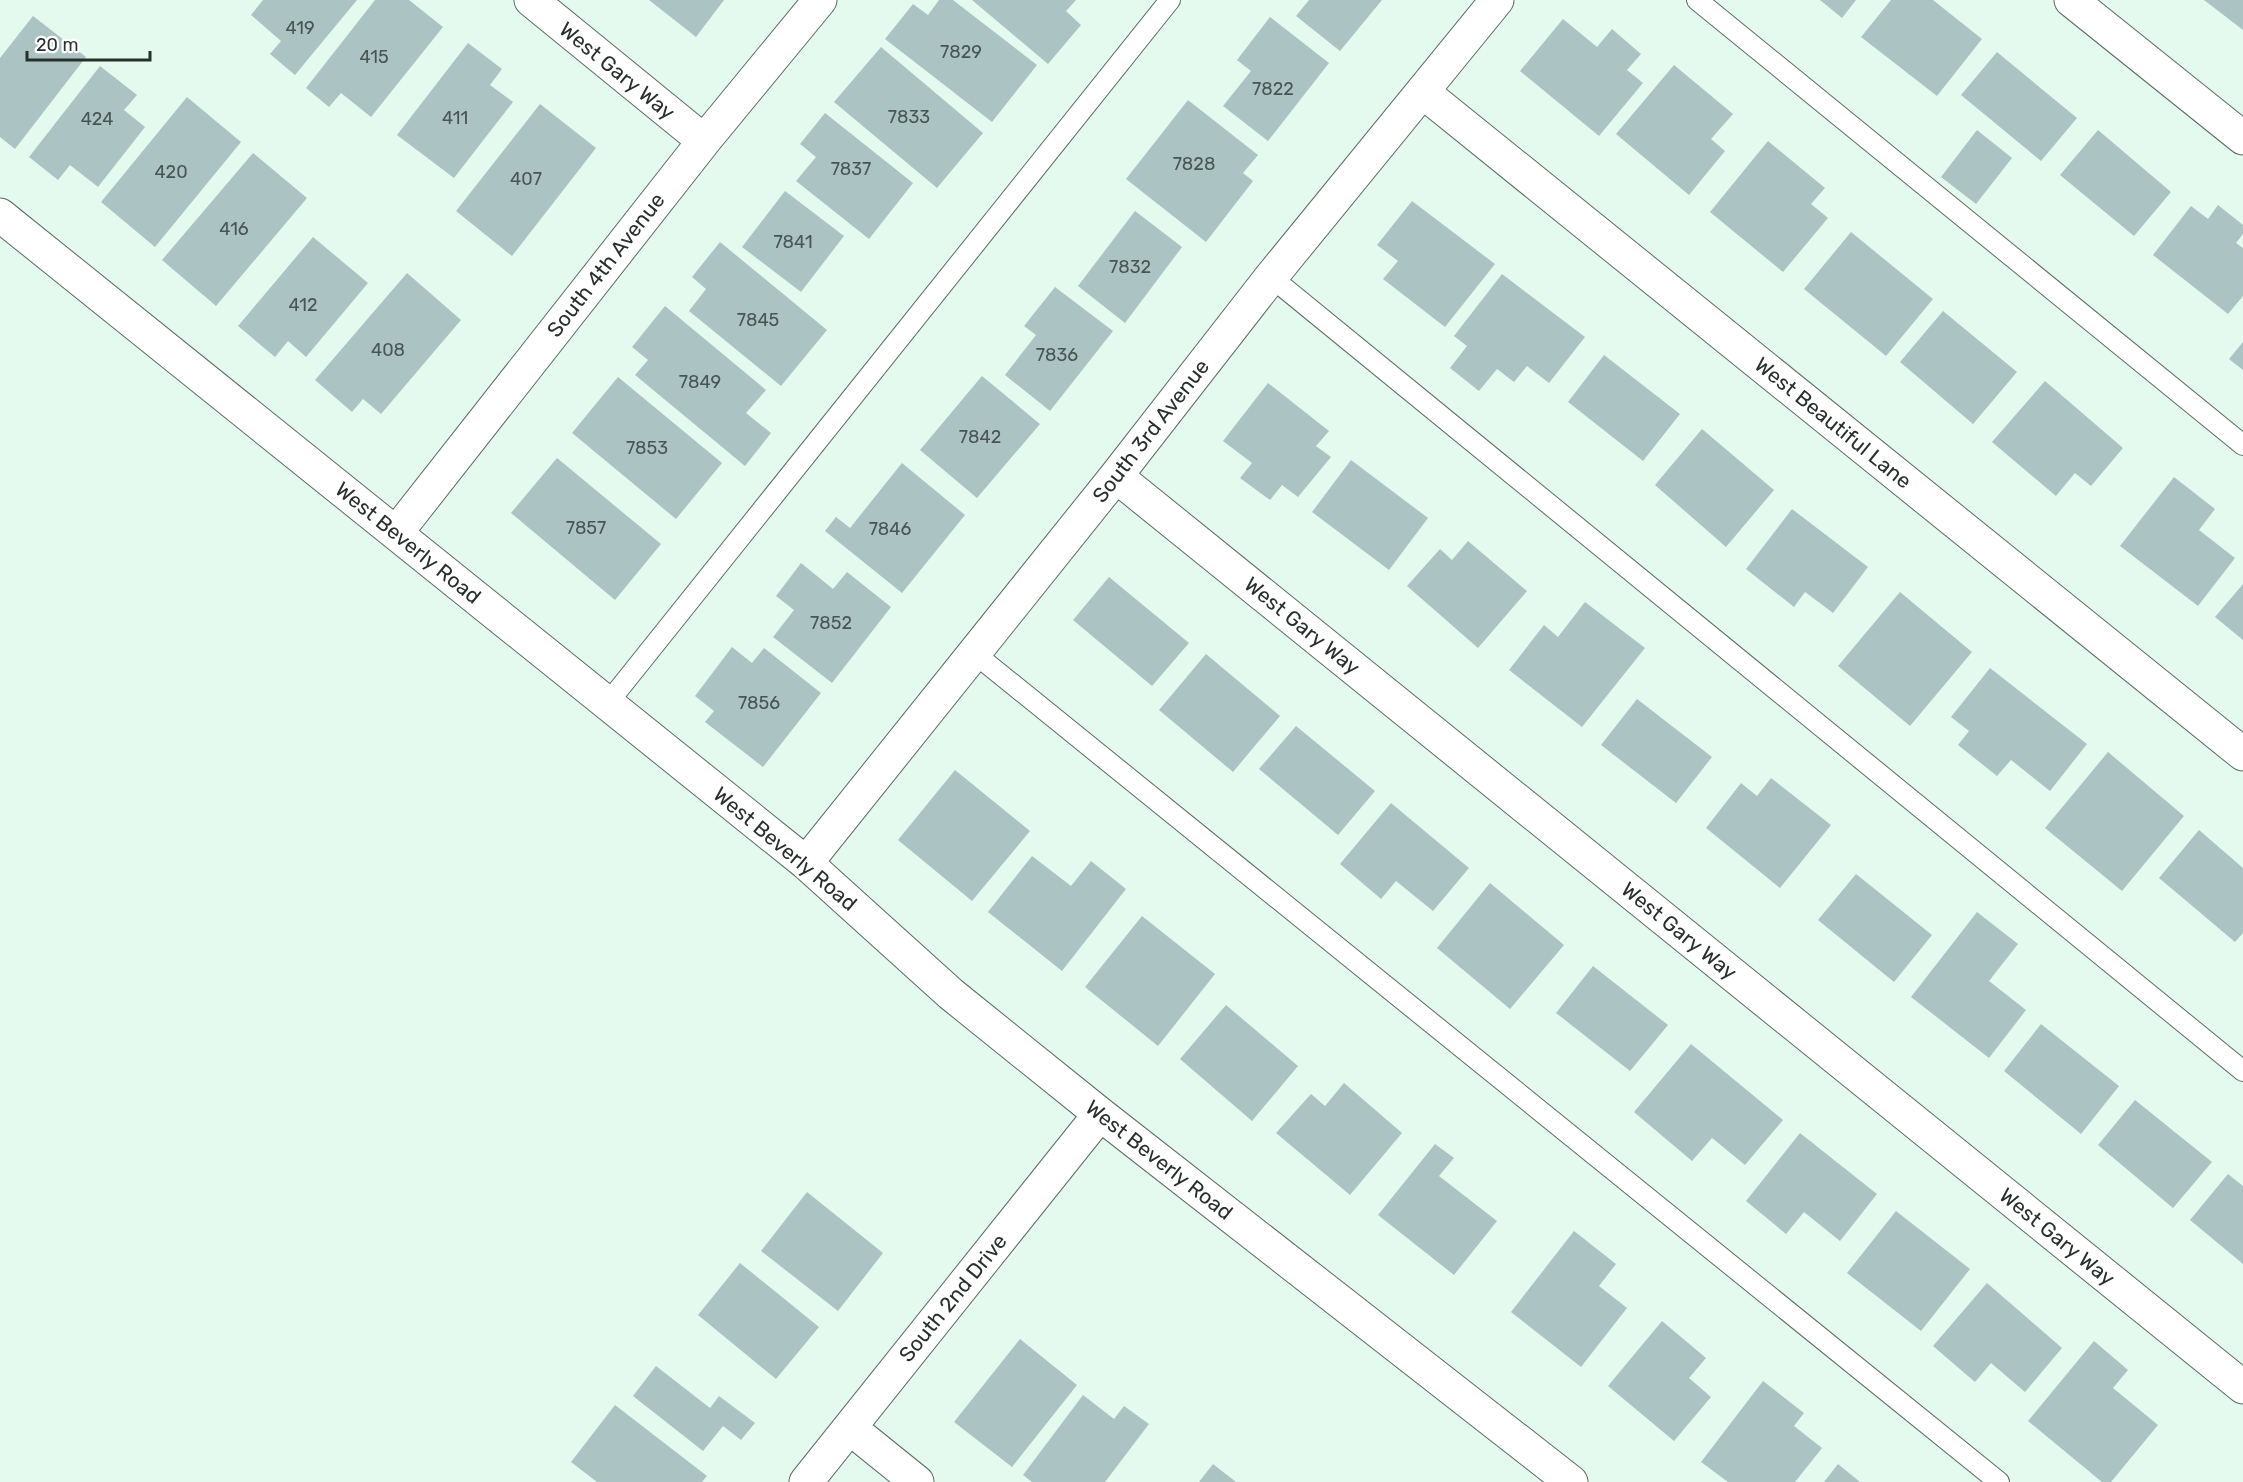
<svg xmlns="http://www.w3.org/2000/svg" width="2243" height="1482" font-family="Rubik,sans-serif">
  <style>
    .building { fill: #abc4c3 }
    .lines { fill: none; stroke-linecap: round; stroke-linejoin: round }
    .lane-casing { stroke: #5a6d63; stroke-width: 22 }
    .street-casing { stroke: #5a6d63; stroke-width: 35 }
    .lane { stroke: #fff; stroke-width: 20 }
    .street { stroke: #fff; stroke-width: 33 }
    .labels { text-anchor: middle; stroke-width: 5; stroke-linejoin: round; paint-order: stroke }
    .number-label { font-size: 18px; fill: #495552 }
    .street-label { font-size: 21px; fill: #28302c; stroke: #fff }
  </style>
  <rect width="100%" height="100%" fill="#e4faee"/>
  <!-- building -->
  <path class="building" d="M263,0H357L295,75L270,54L281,41L251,15Z
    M375,0H409L443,27L371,117L341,93L329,107L306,88Z
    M649,0H724L696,37Z
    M939,0H953L1037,65L992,122L885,39L913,4L928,15Z
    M972,0H1076L1066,11L1081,25L1048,64Z
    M1309,0H1382L1340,51L1296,16Z
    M1820,0H1856L1842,18Z
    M1891,0H1933L1982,39L1937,96L1861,37Z
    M2204,0H2243V30Z
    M33,16L86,57L15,149L0,137V58Z
    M1270,17L1329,63L1268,141L1223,106L1251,71L1237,60Z
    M1563,19L1597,47L1612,29L1641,54L1627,70L1643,83L1599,136L1520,71Z
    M468,43L502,69L490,85L513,102L454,178L397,135Z
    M881,47L983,133L937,188L834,102Z
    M1997,52L2077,118L2041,161L1961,95Z
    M1674,65L1733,114L1711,139L1725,151L1689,195L1616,134Z
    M100,66L137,95L124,110L145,127L98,187L70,165L58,180L29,157Z
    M187,97L241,142L155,247L101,202Z
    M1188,100L1258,155L1243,173L1253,181L1206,242L1126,179Z
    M540,104L596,148L512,256L456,211Z
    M825,113L913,183L869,239L796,181L816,157L800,144Z
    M1977,130L2012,158L1976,204L1941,177Z
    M2098,130L2171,192L2134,236L2060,175Z
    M1768,141L1825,188L1811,204L1828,218L1783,272L1710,212Z
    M253,153L307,198L216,306L162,260Z
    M785,191L844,236L801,292L742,247Z
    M1412,201L1495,264L1445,327L1383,279L1398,261L1377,245Z
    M2218,205L2243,225V234L2236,243L2243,248V296L2228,314L2153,255L2191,206L2208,219Z
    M1135,211L1182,247L1125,323L1078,286Z
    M1851,232L1933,299L1886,356L1804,289Z
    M313,237L368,283L306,357L288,341L275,357L238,326Z
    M720,242L827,330L781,386L689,311L706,289L692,277Z
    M407,273L461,320L381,414L363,399L352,412L315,380Z
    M1502,274L1585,337L1549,383L1527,366L1514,382L1497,369L1479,391L1450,368L1467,346L1454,336Z
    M1055,287L1113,331L1050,411L1005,375L1036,335L1024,326Z
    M665,306L766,390L746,413L771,433L745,466L635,375L648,360L632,347Z
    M1943,311L2017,372L1973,424L1900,362Z
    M2243,342V370L2229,359Z
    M1604,355L1680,414L1643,461L1568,402Z
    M982,376L1040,424L977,498L920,450Z
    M618,377L722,463L676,519L572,433Z
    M2045,381L2123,448L2091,486L2075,473L2056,496L1992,442Z
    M1268,383L1329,431L1316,446L1331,457L1298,497L1282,485L1270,500L1240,478L1252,463L1223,441Z
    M1702,429L1774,490L1726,547L1655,485Z
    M557,458L661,544L615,600L511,513Z
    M1351,460L1428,518L1389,570L1312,512Z
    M902,463L965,515L902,593L825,531L836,517L850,528Z
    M2174,477L2215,509L2199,530L2235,558L2198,606L2120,546Z
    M1792,509L1868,567L1833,613L1805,592L1794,607L1746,569Z
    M1468,541L1527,591L1478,648L1407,586L1440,549L1452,560Z
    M801,563L833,589L847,572L891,607L832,683L773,637L794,610L776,596Z
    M1109,577L1189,643L1152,686L1073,620Z
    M2243,584V640L2215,617Z
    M1900,592L1972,652L1910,726L1838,666Z
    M1585,602L1645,648L1582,727L1509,670L1544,625L1558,637Z
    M732,647L752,663L764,648L821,693L763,767L705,722L714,711L695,696Z
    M1206,654L1280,716L1233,772L1159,710Z
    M1990,668L2087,744L2050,791L2011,760L1997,776L1958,745L1969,731L1951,717Z
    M1637,699L1712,757L1676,803L1601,745Z
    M1296,726L1375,791L1338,835L1259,769Z
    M2108,752L2184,816L2122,891L2045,828Z
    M955,770L1030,831L972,901L898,840Z
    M1771,778L1831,825L1780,888L1706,828L1741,783L1757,796Z
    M1391,803L1469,868L1433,911L1396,881L1381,899L1340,864Z
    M2199,830L2243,868V933L2235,942L2159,878Z
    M1032,856L1071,886L1091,861L1126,889L1062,971L988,912Z
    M1856,874L1932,935L1894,982L1818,920Z
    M1490,883L1564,945L1510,1009L1437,948Z
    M1977,912L2018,944L1989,981L2026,1010L1989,1058L1911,997Z
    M1142,916L1215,974L1158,1046L1085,987Z
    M1593,966L1668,1025L1630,1071L1556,1013Z
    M1226,1005L1298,1066L1252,1121L1180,1059Z
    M2041,1024L2119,1086L2081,1134L2004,1071Z
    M1691,1044L1783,1120L1745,1165L1712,1138L1692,1161L1634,1112Z
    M1344,1083L1402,1133L1350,1195L1276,1133L1311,1094L1325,1106Z
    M2135,1100L2212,1162L2173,1208L2098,1145Z
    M1800,1133L1877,1194L1840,1241L1804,1212L1786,1234L1746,1201Z
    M1435,1144L1454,1158L1439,1176L1497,1221L1454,1275L1378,1215Z
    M2228,1174L2243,1186V1264L2190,1220Z
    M807,1192L883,1253L838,1311L761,1251Z
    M1896,1211L1970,1269L1921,1331L1847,1273Z
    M1574,1231L1616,1264L1599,1286L1627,1308L1581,1367L1511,1312Z
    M740,1263L819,1327L776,1379L698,1315Z
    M1987,1283L2062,1348L2025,1392L1991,1363L1975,1382L1933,1346Z
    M1662,1321L1706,1358L1689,1378L1711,1397L1674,1441L1608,1386Z
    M1020,1339L1077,1385L1012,1467L954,1422Z
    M2094,1341L2128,1370L2113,1388L2158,1425L2111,1482H2102L2028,1421Z
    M656,1366L710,1408L719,1396L755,1423L741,1440L723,1426L703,1451L633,1396Z
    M1763,1381L1804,1413L1794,1426L1822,1448L1795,1482H1728L1701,1462Z
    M1083,1395L1114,1419L1124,1406L1149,1424L1105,1482H1032L1023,1475Z
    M615,1405L707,1476L702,1482H597L571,1462Z
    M1213,1464L1236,1482H1199Z
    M1838,1464L1860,1482H1824Z"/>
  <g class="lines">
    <defs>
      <path id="lane" d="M1697,0L2243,445
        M1271,277L2243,1071
        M974,653L1999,1482
        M607,704L1170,0"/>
      <path id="street" d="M531,0L704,141
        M2071,0L2243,138
        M1423,92L2243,754
        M0,215L806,863L951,994L1100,1114L1571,1482
        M1116,476L2243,1387
        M396,533L704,141L820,0
        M806,863L1116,476L1271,277L1497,0
        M850,1428L917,1482
        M806,1482L1100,1114"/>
    </defs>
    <!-- lane casing -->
    <use href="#lane" class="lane-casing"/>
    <!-- street casing -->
    <use href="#street" class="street-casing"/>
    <!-- lane -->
    <use href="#lane" class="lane"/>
    <!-- street -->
    <use href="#street" class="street"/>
  </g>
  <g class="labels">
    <!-- number labels -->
    <g class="number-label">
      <text x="300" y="34">419</text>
      <text x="961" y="58">7829</text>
      <text x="374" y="63">415</text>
      <text x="1273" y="95">7822</text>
      <text x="909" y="123">7833</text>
      <text x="455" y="124">411</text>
      <text x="97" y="125">424</text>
      <text x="1194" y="170">7828</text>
      <text x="851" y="175">7837</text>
      <text x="171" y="178">420</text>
      <text x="526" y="185">407</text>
      <text x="234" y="235">416</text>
      <text x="793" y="248">7841</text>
      <text x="1130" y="273">7832</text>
      <text x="303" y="311">412</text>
      <text x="758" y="326">7845</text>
      <text x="388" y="356">408</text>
      <text x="1057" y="361">7836</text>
      <text x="700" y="388">7849</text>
      <text x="980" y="443">7842</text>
      <text x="647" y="454">7853</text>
      <text x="586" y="534">7857</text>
      <text x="890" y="535">7846</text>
      <text x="831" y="629">7852</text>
      <text x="759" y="709">7856</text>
    </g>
    <!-- street labels -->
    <g class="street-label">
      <text transform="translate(617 71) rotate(39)" y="7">West Gary Way</text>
      <text transform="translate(606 265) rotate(-52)" y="7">South 4th Avenue</text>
      <text transform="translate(1833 423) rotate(39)" y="7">West Beautiful Lane</text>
      <text transform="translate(1151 431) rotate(-52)" y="7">South 3rd Avenue</text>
      <text transform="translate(408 543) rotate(39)" y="7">West Beverly Road</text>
      <text transform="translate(1302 626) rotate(39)" y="7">West Gary Way</text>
      <text transform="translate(785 849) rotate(40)" y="7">West Beverly Road</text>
      <text transform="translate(1679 931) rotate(39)" y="7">West Gary Way</text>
      <text transform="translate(1159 1160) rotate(38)" y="7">West Beverly Road</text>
      <text transform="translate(2057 1237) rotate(39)" y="7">West Gary Way</text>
      <text transform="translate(953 1298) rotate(-51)" y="7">South 2nd Drive</text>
    </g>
  </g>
  <!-- scale -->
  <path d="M27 51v9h123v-9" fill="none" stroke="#28302c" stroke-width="3"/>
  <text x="36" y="51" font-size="18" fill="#28302c" stroke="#ffffff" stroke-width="4.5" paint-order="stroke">20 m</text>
</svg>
